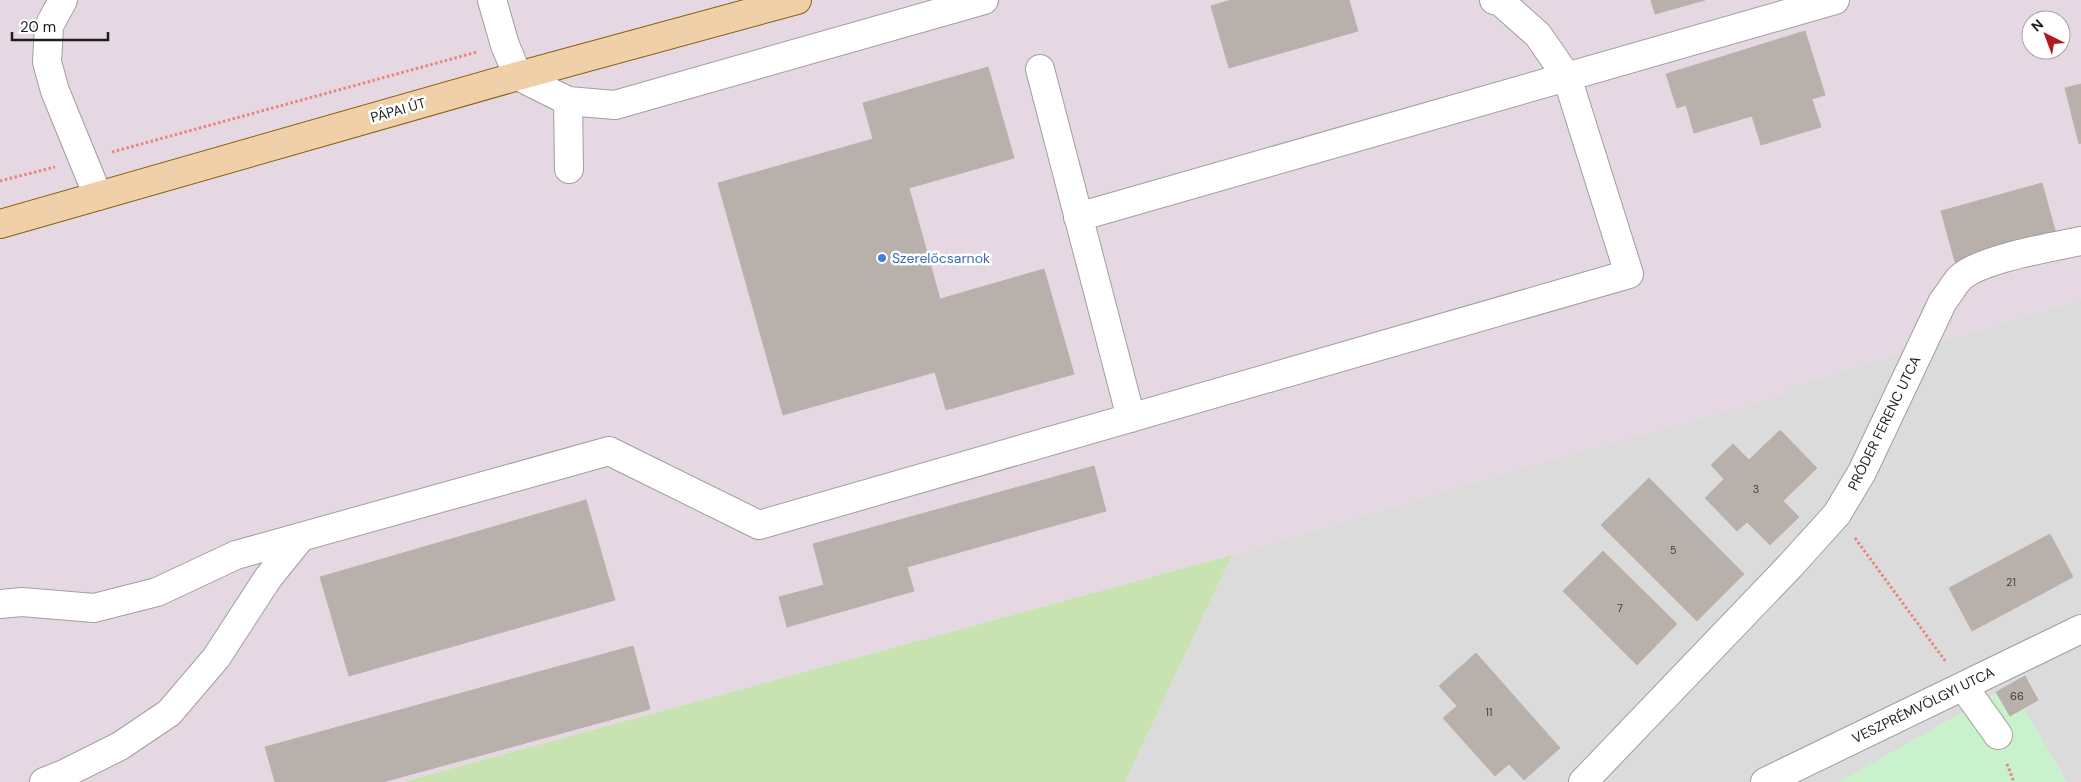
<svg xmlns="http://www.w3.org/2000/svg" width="2081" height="782" font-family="'DM Sans',sans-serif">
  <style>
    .residential { fill: #dcdbdb }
    .industrial { fill: #e6d8e3; fill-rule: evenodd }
    .grass { fill: #c9e2b1 }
    .park { fill: #c8f2cb }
    .building { fill: #b7b0ab; stroke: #beb2aa }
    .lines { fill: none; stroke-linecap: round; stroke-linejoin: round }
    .minor-casing { stroke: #9f9f9f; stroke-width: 30 }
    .major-casing { stroke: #865f12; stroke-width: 30 }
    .path { stroke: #e8867c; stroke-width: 3; stroke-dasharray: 2.5 2.5; stroke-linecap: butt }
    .minor { stroke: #fff; stroke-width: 28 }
    .major { stroke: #f0d0a8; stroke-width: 28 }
    .shop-dot { fill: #3f7fe0; stroke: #fff; stroke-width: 2 }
    .labels { text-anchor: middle; stroke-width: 5; stroke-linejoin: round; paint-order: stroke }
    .number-label { font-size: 11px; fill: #444241 }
    .street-label { font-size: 14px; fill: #1e1e1e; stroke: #fff }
    .shop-label { font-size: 14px; fill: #366cbe; stroke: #fff; text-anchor: start }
  </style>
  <rect width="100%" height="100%" fill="#eeebe5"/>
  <!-- residential -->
  <path class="residential" d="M2081,299V782H2067L2010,686L1839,782H1125L1232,555Z"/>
  <!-- industrial -->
  <path class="industrial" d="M0,0H2081V299L1793,386L1780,397L1491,477L1232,555L402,782H0ZM2031,20H2061V50H2031Z"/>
  <!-- grass -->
  <path class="grass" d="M1232,555L1125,782H402Z"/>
  <!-- park -->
  <path class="park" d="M2011,686L2067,782H1839Z"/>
  <!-- building -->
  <path class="building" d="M1231,0H1349L1358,31L1229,68L1211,6Z
    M1651,0H1705L1655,14Z
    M1805,31L1825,95L1812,99L1821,127L1761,145L1752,116L1694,133L1686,105L1677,108L1666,74Z
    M988,67L1014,158L909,188L940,299L1044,269L1074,374L946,410L935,372L783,415L718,183L873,139L863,103Z
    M2081,84V143L2079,144L2065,88Z
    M2042,183L2056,234L1955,262L1941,211Z
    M1780,430L1817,468L1783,501L1799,517L1770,545L1747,522L1737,531L1705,498L1724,479L1711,465L1733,444L1749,460Z
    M1094,466L1106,511L907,567L914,591L787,627L779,597L824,585L813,544Z
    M1649,478L1744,574L1697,621L1601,525Z
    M586,500L615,600L349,676L320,577Z
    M2050,534L2073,577L1972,631L1949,588Z
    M1603,551L1677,624L1637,665L1563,591Z
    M633,646L650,709L383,782H275L265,747Z
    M1476,653L1560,748L1524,780L1509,764L1495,776L1443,718L1457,706L1439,686Z
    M2025,676L2038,700L2010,716L1996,692Z"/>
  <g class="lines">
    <defs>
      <path id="minor" d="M63,0L49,26L47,62L55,91L98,196
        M492,0L505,45L518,76L568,101L615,105L984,0
        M1040,69L1131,418
        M568,101L569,169
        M1078,217L1835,0
        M0,604L22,602L94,608L157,592L236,555L609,451L759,525L1629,274L1567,77L1538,35L1501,2L1494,0
        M1963,686L1998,735
        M44,782L64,774L120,746L169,713L216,658L268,578L301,537
        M1583,782L1790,566L1837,514L1862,472L1943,301C1949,294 1953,286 1959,279C1978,259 2053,247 2081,241
        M1765,782L2081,629"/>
      <path id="major" d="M0,224L518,76L797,0"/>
    </defs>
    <!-- minor casing -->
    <use href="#minor" class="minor-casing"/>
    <!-- major casing -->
    <use href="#major" class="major-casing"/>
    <!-- path -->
    <path class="path" d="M112,152L477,52
      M0,181L55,167
      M1855,538L1946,662
      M2007,764L2014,782"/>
    <!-- minor -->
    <use href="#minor" class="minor"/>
    <!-- major -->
    <use href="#major" class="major"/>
  </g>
  <!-- markers -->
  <circle class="shop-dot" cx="882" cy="258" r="5"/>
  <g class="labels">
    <!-- number labels -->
    <g class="number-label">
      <text x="1756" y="493">3</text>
      <text x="1673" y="554">5</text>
      <text x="2011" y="586">21</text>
      <text x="1620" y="612">7</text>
      <text x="2017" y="700">66</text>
      <text x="1489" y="716">11</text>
    </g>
    <!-- street labels -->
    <g class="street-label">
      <text transform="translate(398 110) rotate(-16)" y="5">PÁPAI ÚT</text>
      <text transform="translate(1884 423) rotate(-64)" y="5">PRÓDER FERENC UTCA</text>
      <text transform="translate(1923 705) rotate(-26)" y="5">VESZPRÉMVÖLGYI UTCA</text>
    </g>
    <!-- shop labels -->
    <g class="shop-label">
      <text x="892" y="263">Szerelőcsarnok</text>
    </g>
  </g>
  <!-- north arrow -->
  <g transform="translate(2046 35) rotate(318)"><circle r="24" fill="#ffffff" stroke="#a5a5a5"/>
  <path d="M0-4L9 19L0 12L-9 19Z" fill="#b3191a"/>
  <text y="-8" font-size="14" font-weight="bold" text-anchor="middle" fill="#1e1e1e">N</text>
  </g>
  <!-- scale -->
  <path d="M12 32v8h96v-8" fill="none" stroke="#1e1e1e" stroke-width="2.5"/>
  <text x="20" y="32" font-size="15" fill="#1e1e1e" stroke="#ffffff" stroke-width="4" paint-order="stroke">20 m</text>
</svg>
